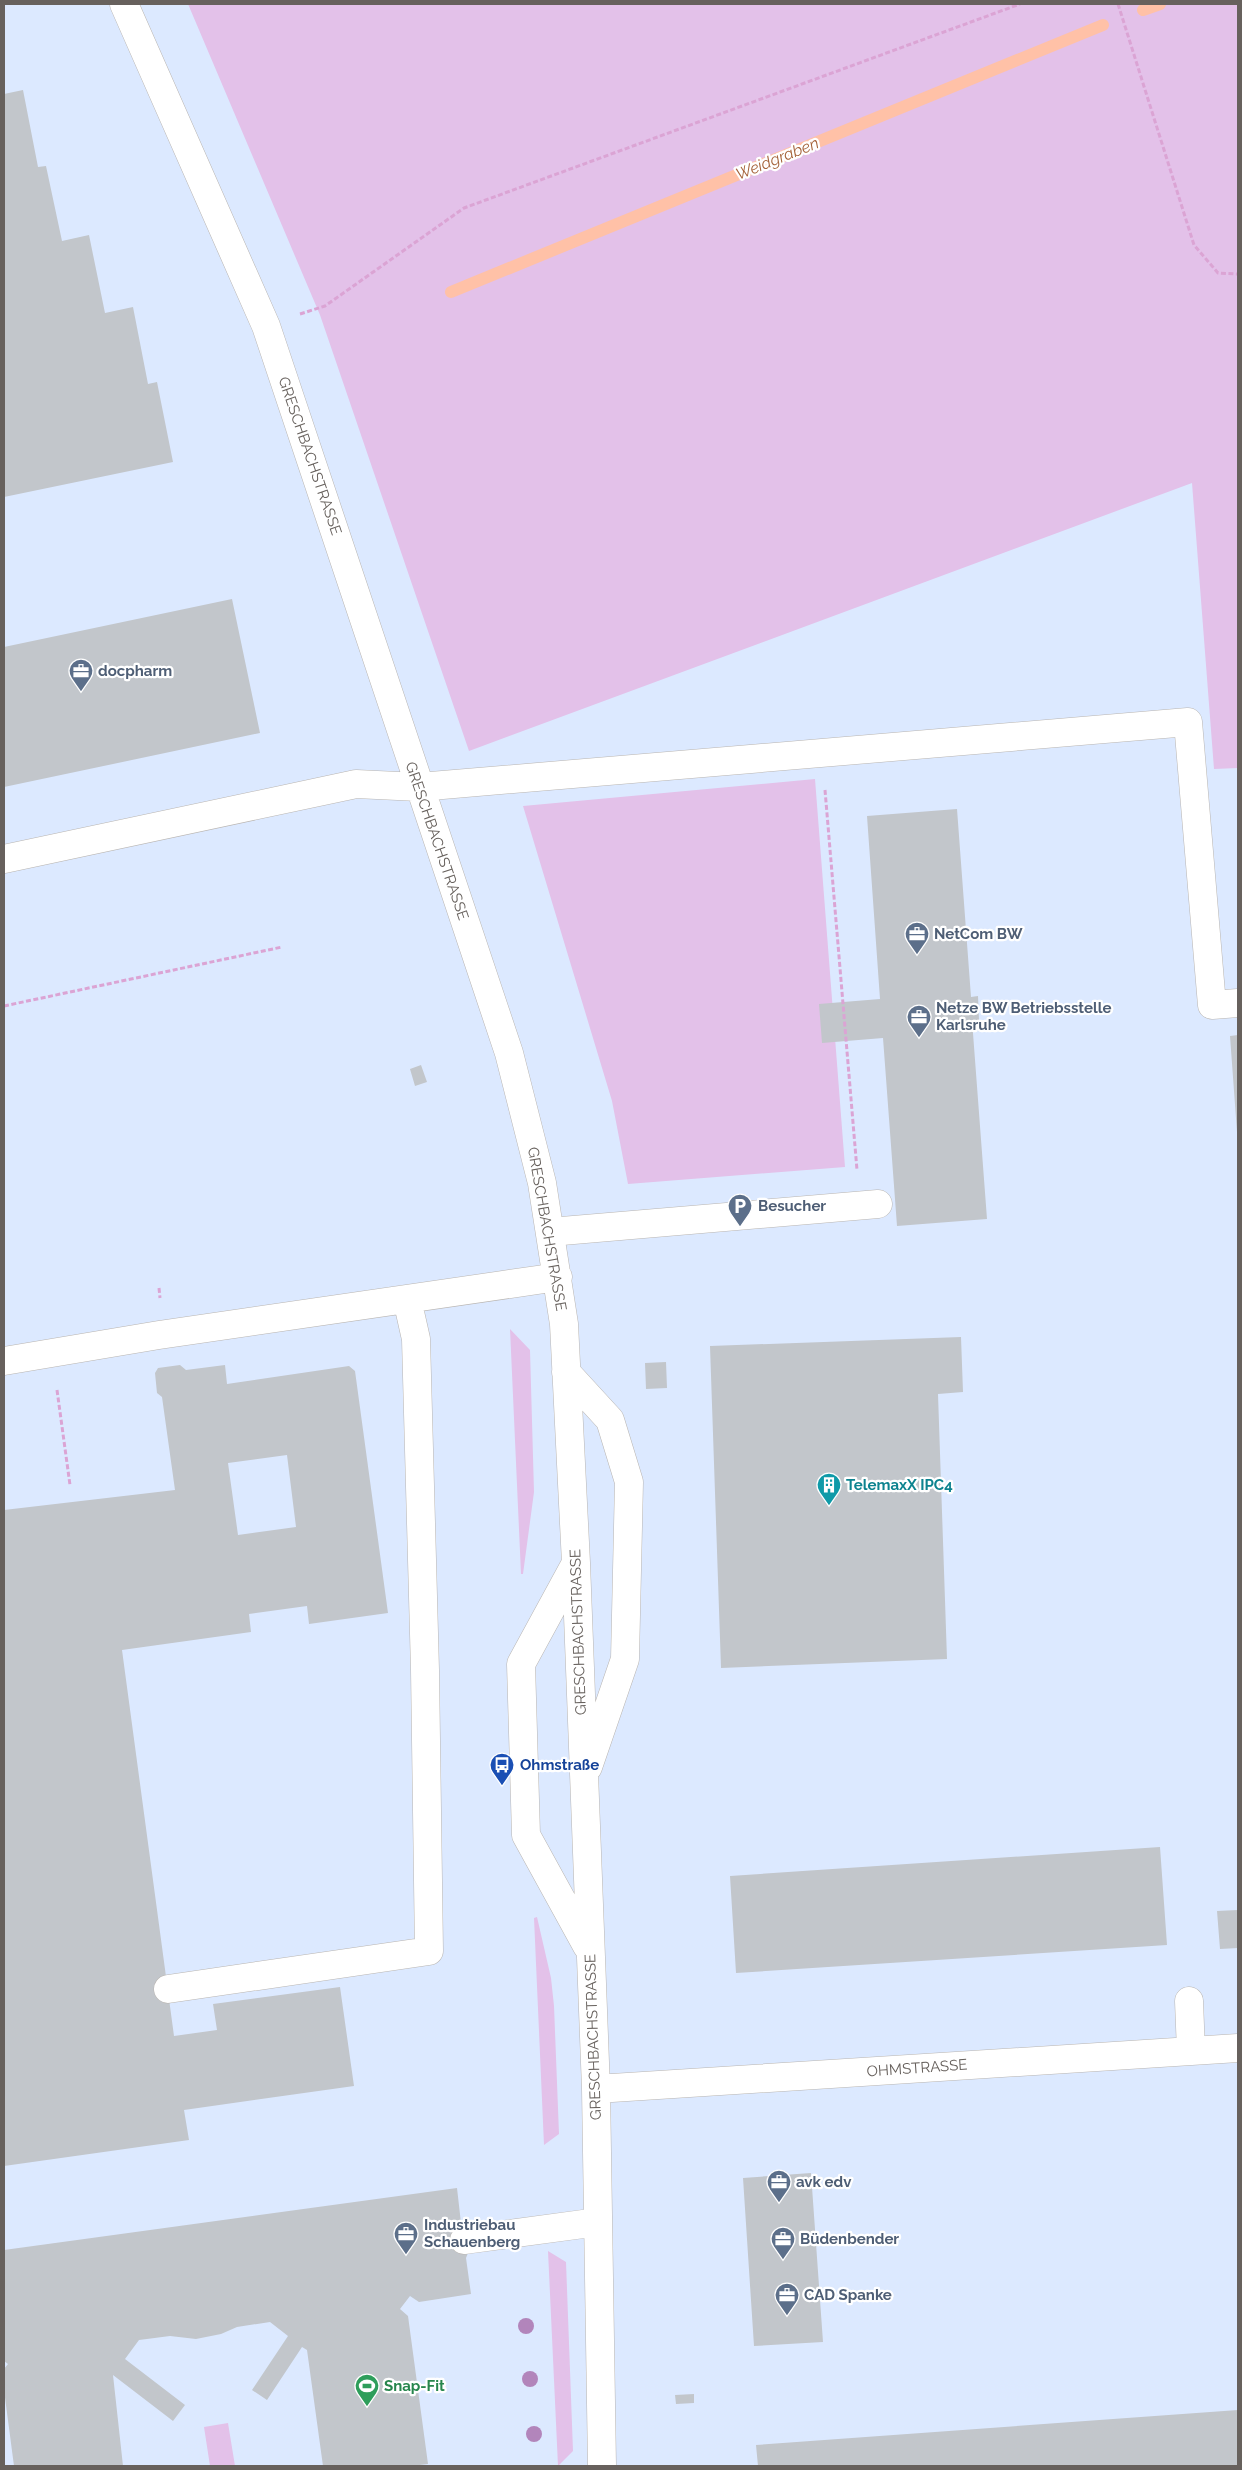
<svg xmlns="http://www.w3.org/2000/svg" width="1242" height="2470" font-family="Raleway,sans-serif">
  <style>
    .commercial { fill: #dce9ff }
    .green { fill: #e3c1e9 }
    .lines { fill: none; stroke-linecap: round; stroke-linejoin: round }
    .stream { stroke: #ffc1a7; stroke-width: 12 }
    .building { fill: #c2c6cb; fill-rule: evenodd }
    .minor-casing { stroke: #b9b5b1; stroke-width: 29 }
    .path { stroke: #dba4d4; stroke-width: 3; stroke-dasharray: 5 2.5; stroke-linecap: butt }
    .minor { stroke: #fff; stroke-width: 28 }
    .tree { fill: #b285bb }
    .labels { text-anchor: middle; stroke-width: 4.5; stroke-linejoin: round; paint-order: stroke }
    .street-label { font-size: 15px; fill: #67615d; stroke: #fff }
    .service-label { font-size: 15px; font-weight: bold; fill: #4e5e75; stroke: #fff; text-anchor: start }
    .culture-label { font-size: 15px; font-weight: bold; fill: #0d838f; stroke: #fff; text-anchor: start }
    .transit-label { font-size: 15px; font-weight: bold; fill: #164399; stroke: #fff; text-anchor: start }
    .leisure-label { font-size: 15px; font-weight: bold; fill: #27864d; stroke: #fff; text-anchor: start }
    .water-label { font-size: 16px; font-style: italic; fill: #a46138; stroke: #fff }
  </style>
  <rect width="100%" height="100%" fill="#e6e9f0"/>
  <!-- commercial -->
  <path class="commercial" d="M4,4H191L1238,466V2466H4Z"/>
  <!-- green -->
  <path class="green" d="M188,4H1238V768L1214,769L1192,483L469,751L320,315Z
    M815,779L845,1167L628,1184L612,1101L523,806Z
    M510,1329L530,1350L534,1492L523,1574H521Z
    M537,1917L551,1978L554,2006L559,2134L544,2145L534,1918Z
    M548,2251L566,2262L573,2451L558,2466Z
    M228,2423L235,2466H210L204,2427Z"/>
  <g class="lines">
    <!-- stream -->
    <path class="stream" d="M1143,10L1160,4
      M451,292L1103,25"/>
  </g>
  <!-- building -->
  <path class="building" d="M23,90L38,167L46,166L62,241L89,235L105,313L133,307L148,384L157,382L173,462L4,497V94Z
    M232,599L260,733L4,787V647Z
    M957,809L971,997L978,996L979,1020H972L987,1219L897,1226L883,1038L822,1043L819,1004L880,999L867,816Z
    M1238,1035V1132H1237L1230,1036Z
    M421,1065L427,1082L415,1086L410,1069Z
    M961,1337L963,1392L938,1394L947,1659L721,1668L710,1346Z
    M666,1362L667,1388L646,1389L645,1363Z
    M180,1365L186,1370L225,1365L227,1384L349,1366L355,1371L388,1613L309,1624L307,1606L249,1614L251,1632L122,1650L174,2036L217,2030L213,2004L340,1987L354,2086L184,2110L189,2140L4,2166V1510L175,1490L162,1397L157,1393L155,1373L158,1368ZM287,1455L296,1527L238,1535L228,1463Z
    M1160,1847L1167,1945L736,1973L730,1876Z
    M1238,1910V1948L1220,1949L1217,1911Z
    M811,2173L823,2342L754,2346L743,2178Z
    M457,2188L461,2223L465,2227L470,2248L466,2258L471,2294L419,2302L410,2296L400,2309L408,2316L428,2464L411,2466H323L307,2350L302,2347L267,2400L252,2390L288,2336L270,2322L237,2327L221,2334L196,2339L170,2336L139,2340L125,2359L185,2405L173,2421L113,2375L123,2466H14L4,2390V2369L8,2364L4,2361V2250Z
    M694,2394V2403L676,2404L675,2395Z
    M1238,2410V2466H758L756,2445Z"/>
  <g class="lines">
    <defs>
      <path id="minor" d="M124,4L266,326L509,1053L542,1183L564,1324L576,1563L596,2089L602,2466
        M4,859L356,784L419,787L1188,722L1212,1005L1238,1003
        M550,1232L878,1204
        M4,1361L159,1335L558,1277
        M566,1372L610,1420L629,1482L625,1659L588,1767
        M576,1563L521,1664L526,1835L587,1946
        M168,1989L429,1951L425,1670L416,1339L407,1299
        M1189,2001L1191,2051
        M596,2089L1238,2048
        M464,2240L598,2222"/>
    </defs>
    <!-- minor casing -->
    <use href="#minor" class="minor-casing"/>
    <!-- path -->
    <path class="path" d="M1118,4L1194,245L1218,273L1238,274
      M300,314L325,306L464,208L1020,4
      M825,790L857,1170
      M4,1006L282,947
      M159,1288L160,1298
      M57,1390L70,1485"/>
    <!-- minor -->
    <use href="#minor" class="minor"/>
  </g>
  <!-- trees -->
  <g class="tree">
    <circle cx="526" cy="2326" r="8"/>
    <circle cx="530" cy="2379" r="8"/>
    <circle cx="534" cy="2434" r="8"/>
  </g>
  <!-- icons -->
  <defs>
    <symbol id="office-pin" viewBox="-11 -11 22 30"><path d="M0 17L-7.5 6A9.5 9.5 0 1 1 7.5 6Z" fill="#5c6f8a" stroke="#fff"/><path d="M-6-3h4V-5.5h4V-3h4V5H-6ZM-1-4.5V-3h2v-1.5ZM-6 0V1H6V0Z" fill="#fff"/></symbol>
    <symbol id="parking-pin" viewBox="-11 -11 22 30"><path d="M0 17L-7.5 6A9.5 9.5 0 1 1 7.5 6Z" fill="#5c6f8a" stroke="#fff"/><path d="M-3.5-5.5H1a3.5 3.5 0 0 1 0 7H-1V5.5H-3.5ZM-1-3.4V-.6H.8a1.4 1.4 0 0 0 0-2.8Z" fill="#fff"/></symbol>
    <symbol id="building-pin" viewBox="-11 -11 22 30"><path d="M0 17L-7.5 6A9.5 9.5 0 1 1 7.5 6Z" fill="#0f9aa8" stroke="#fff"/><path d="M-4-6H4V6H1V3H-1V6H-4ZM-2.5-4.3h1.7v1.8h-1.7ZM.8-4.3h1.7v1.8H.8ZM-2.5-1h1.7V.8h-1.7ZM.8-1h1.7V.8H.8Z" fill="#fff"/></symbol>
    <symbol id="bus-pin" viewBox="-11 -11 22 30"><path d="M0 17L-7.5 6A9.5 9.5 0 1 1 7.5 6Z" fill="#1a4fb4" stroke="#fff"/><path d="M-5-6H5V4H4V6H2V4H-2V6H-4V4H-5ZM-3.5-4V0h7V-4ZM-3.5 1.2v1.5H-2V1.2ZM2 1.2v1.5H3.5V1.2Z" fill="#fff"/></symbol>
    <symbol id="stadium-pin" viewBox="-11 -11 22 30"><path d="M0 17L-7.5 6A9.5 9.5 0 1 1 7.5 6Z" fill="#2e9e5b" stroke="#fff"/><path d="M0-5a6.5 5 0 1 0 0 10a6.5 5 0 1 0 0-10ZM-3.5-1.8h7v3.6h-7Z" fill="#fff"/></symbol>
  </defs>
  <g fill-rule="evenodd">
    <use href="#office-pin" x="67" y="657" width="28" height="38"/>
    <use href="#office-pin" x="903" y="920" width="28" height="38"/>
    <use href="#office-pin" x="905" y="1003" width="28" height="38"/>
    <use href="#parking-pin" x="726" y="1192" width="28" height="38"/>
    <use href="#building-pin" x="815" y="1471" width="28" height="38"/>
    <use href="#bus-pin" x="488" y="1751" width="28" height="38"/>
    <use href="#office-pin" x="765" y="2168" width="28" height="38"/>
    <use href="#office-pin" x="392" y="2220" width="28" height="38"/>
    <use href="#office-pin" x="769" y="2225" width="28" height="38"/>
    <use href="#office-pin" x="773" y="2281" width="28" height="38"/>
    <use href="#stadium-pin" x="353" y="2372" width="28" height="38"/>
  </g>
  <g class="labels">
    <!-- street labels -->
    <g class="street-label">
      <text transform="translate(310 456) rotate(71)" y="5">GRESCHBACHSTRASSE</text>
      <text transform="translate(437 841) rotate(71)" y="5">GRESCHBACHSTRASSE</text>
      <text transform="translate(547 1229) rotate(80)" y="5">GRESCHBACHSTRASSE</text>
      <text transform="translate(578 1632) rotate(-92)" y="5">GRESCHBACHSTRASSE</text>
      <text transform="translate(593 2037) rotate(-92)" y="5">GRESCHBACHSTRASSE</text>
      <text transform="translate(917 2068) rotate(-4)" y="5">OHMSTRASSE</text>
    </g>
    <!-- service labels -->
    <g class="service-label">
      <text x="98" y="676">docpharm</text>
      <text x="934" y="939">NetCom BW</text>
      <text x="936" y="1013">Netze BW Betriebsstelle<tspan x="936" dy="17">Karlsruhe</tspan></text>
      <text x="758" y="1211">Besucher</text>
      <text x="796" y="2187">avk edv</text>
      <text x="424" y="2230">Industriebau<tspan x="424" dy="17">Schauenberg</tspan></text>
      <text x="800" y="2244">Büdenbender</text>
      <text x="804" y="2300">CAD Spanke</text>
    </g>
    <!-- culture labels -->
    <g class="culture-label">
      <text x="846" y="1490">TelemaxX IPC4</text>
    </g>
    <!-- transit labels -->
    <g class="transit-label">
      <text x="520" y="1770">Ohmstraße</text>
    </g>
    <!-- leisure labels -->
    <g class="leisure-label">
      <text x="384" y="2391">Snap-Fit</text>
    </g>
    <!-- water labels -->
    <g class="water-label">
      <text transform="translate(777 158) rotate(-22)" y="6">Weidgraben</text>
    </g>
  </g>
  <!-- border -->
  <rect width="1242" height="2470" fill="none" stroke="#67615d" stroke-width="10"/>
</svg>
